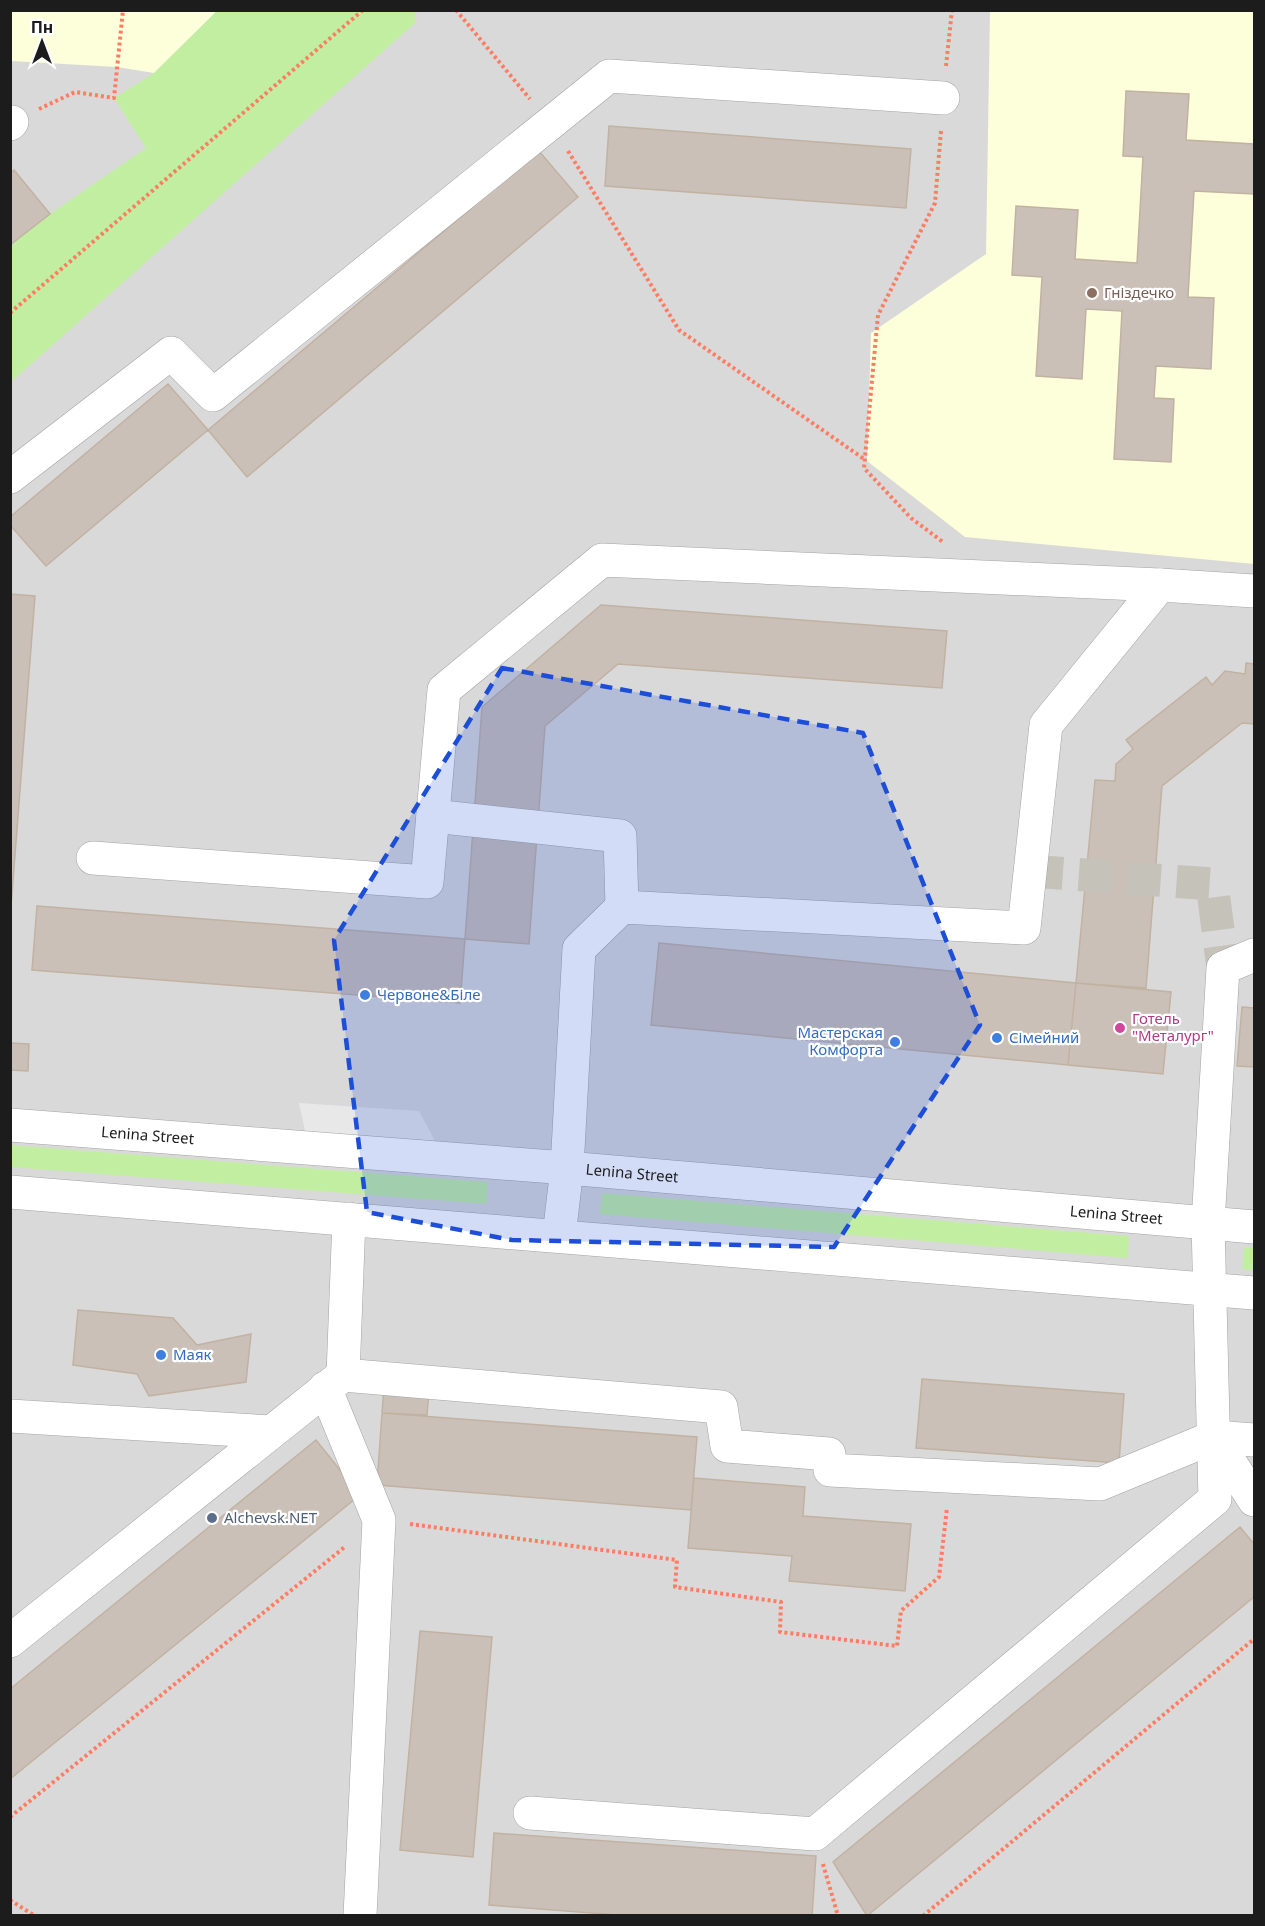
<svg xmlns="http://www.w3.org/2000/svg" width="1265" height="1926" font-family="'Noto Sans',sans-serif">
  <style>
    .residential { fill: #dad9d9 }
    .education { fill: #fcffd9 }
    .grass { fill: #c2eea2 }
    .parking { fill: #e8e8e8 }
    .building { fill: #cbc0b7; stroke: #c1b2a2; stroke-width: 1.5 }
    .lines { fill: none; stroke-linecap: round; stroke-linejoin: round }
    .minor-tunnel { stroke: #c5c2ba; stroke-width: 33; stroke-dasharray: 33 16; stroke-linecap: butt }
    .minor-casing { stroke: #a3a3a3; stroke-width: 34 }
    .path { stroke: #ff7c61; stroke-width: 4; stroke-dasharray: 3 3; stroke-linecap: butt }
    .minor { stroke: #fff; stroke-width: 33 }
    .marked { fill: #1d4ed8; fill-opacity: 0.2; stroke: #1d4ed8; stroke-width: 4.5; stroke-dasharray: 12 8; stroke-linejoin: round }
    .education-dot { fill: #8d6e63; stroke: #fff; stroke-width: 2 }
    .shop-dot { fill: #3f7fe0; stroke: #fff; stroke-width: 2 }
    .hotel-dot { fill: #d1479c; stroke: #fff; stroke-width: 2 }
    .service-dot { fill: #5c6f8a; stroke: #fff; stroke-width: 2 }
    .labels { text-anchor: middle; stroke-width: 4.5; stroke-linejoin: round; paint-order: stroke }
    .education-label { font-size: 15px; fill: #785e54; stroke: #fff; text-anchor: start }
    .shop-label { font-size: 15px; fill: #366cbe; stroke: #fff; text-anchor: start }
    .hotel-label { font-size: 15px; fill: #b23c85; stroke: #fff; text-anchor: start }
    .street-label { font-size: 15px; fill: #1c1c1c; stroke: #fff }
    .service-label { font-size: 15px; fill: #4e5e75; stroke: #fff; text-anchor: start }
  </style>
  <rect width="100%" height="100%" fill="#efebe1"/>
  <!-- residential -->
  <path class="residential" d="M11,11H1254V1915H11Z"/>
  <!-- education -->
  <path class="education" d="M11,11H217L154,73L117,67L11,61Z
    M990,11H1254V564L965,537L867,461L871,333L986,254Z"/>
  <!-- grass -->
  <path class="grass" d="M217,11H415V23L11,382V245L50,214L146,148L114,98L154,73Z
    M10,1145L488,1182L487,1204L11,1167Z
    M602,1193L1129,1236L1128,1258L600,1214Z
    M1244,1247L1254,1248V1270L1242,1269Z"/>
  <!-- parking -->
  <path class="parking" d="M299,1103L419,1111L436,1143L305,1131Z"/>
  <!-- building -->
  <path class="building" d="M1126,91L1189,94L1186,140L1254,144V194L1194,191L1188,297L1214,298L1211,369L1156,366L1154,398L1174,399L1171,462L1114,459L1122,311L1086,309L1082,379L1036,376L1042,277L1012,275L1016,206L1078,210L1075,259L1137,263L1143,157L1123,156Z
    M609,126L911,149L906,208L605,186Z
    M539,151L578,197L247,477L208,430Z
    M14,170L50,214L10,245V173Z
    M168,384L208,430L46,566L10,525V517Z
    M10,594L35,596L11,907H10Z
    M601,605L947,631L942,688L618,664L545,726L529,944L465,939L482,707Z
    M1246,663L1254,664V724L1242,723L1162,786L1146,988L1076,983L1095,780L1115,781L1116,764L1133,749L1126,740L1206,677L1212,685L1225,671L1245,674Z
    M37,906L465,939L460,1003L32,970Z
    M659,943L1076,983L1068,1065L651,1025Z
    M1076,983L1171,992L1163,1074L1068,1065Z
    M1242,1007L1254,1008V1067L1237,1066Z
    M10,1043L29,1044L28,1071L10,1070Z
    M78,1310L173,1318L197,1345L251,1334L246,1382L149,1396L137,1374L73,1365Z
    M922,1379L1124,1394L1119,1463L916,1448Z
    M384,1387L429,1390L427,1415L382,1413Z
    M382,1413L697,1437L691,1510L377,1485Z
    M316,1440L360,1495L10,1779V1689Z
    M694,1478L805,1487L803,1516L911,1524L905,1591L789,1581L792,1556L688,1548Z
    M1240,1527L1254,1544V1597L867,1916L833,1862Z
    M420,1631L492,1637L473,1857L400,1850Z
    M494,1833L816,1856L812,1916H630L489,1905Z"/>
  <g class="lines">
    <!-- minor-tunnel -->
    <path class="minor-tunnel" d="M1030,871L1212,884L1223,968"/>
    <defs>
      <g id="minor">
        <path d="M10,124L12,122"/>
        <path d="M10,477L171,353L213,395L609,76L943,98"/>
        <path d="M433,816L620,836L622,907"/>
        <path d="M93,858L427,882L444,690L602,560L1160,585"/>
        <path id="s1" d="M10,1125L567,1168L1254,1227"/>
        <path d="M10,1192L1254,1293"/>
        <path d="M559,1236L567,1168L579,949L622,907L1024,928L1046,725L1160,585L1254,591"/>
        <path d="M343,1375L721,1407L727,1446L829,1454L830,1470L1100,1484L1214,1437L1254,1440"/>
        <path d="M325,1388L379,1520L360,1916"/>
        <path d="M10,1416L271,1432"/>
        <path d="M1214,1437L1254,1500"/>
        <path d="M10,1641L343,1375L349,1219"/>
        <path d="M530,1813L815,1834L1215,1499L1208,1223L1223,968L1254,955"/>
      </g>
    </defs>
    <!-- minor casing -->
    <use href="#minor" class="minor-casing"/>
    <!-- path -->
    <path class="path" d="M456,10L530,99
      M946,66L952,10
      M39,109L75,92L114,98L123,10
      M941,131L935,203L878,315L864,468L911,518L943,542
      M568,151L679,330L864,459
      M10,313L363,10
      M410,1524L677,1560L675,1587L781,1602L780,1632L897,1646L901,1611L939,1577L947,1508
      M10,1817L346,1546
      M823,1864L838,1916
      M10,1900L35,1916
      M923,1916L1254,1639"/>
    <!-- minor -->
    <use href="#minor" class="minor"/>
  </g>
  <!-- marked area -->
  <path class="marked" d="M502,668L863,733L980,1025L834,1247L512,1240L367,1212L334,940Z"/>
  <!-- markers -->
  <circle class="education-dot" cx="1092" cy="293" r="6"/>
  <g class="shop-dot">
    <circle cx="365" cy="995" r="6"/>
    <circle cx="997" cy="1038" r="6"/>
    <circle cx="895" cy="1042" r="6"/>
    <circle cx="161" cy="1355" r="6"/>
  </g>
  <circle class="hotel-dot" cx="1120" cy="1028" r="6"/>
  <circle class="service-dot" cx="212" cy="1518" r="6"/>
  <g class="labels">
    <!-- education labels -->
    <g class="education-label">
      <text x="1104" y="298">Гніздечко</text>
    </g>
    <!-- shop labels -->
    <g class="shop-label">
      <text x="377" y="1000">Червоне&amp;Біле</text>
      <text x="883" y="1038" text-anchor="end">Мастерская<tspan x="883" dy="17">Комфорта</tspan></text>
      <text x="1009" y="1043">Сімейний</text>
      <text x="173" y="1360">Маяк</text>
    </g>
    <!-- hotel labels -->
    <g class="hotel-label">
      <text x="1132" y="1024">Готель<tspan x="1132" dy="17">"Металург"</tspan></text>
    </g>
    <!-- street labels -->
    <g class="street-label">
      <text dy="5" stroke="none"><textPath href="#s1" startOffset="138">Lenina Street</textPath></text>
      <text dy="5" stroke="none"><textPath href="#s1" startOffset="624">Lenina Street</textPath></text>
      <text dy="5" stroke="none"><textPath href="#s1" startOffset="1110">Lenina Street</textPath></text>
    </g>
    <!-- service labels -->
    <g class="service-label">
      <text x="224" y="1523">Alchevsk.NET</text>
    </g>
  </g>
  <!-- border -->
  <rect width="1265" height="1926" fill="none" stroke="#1c1c1c" stroke-width="24"/>
  <!-- north arrow -->
  <g transform="translate(42 42)" stroke="#ffffff" stroke-width="4.5" paint-order="stroke">
  <path d="M0-4.5L10 22L0 15L-10 22Z" fill="#1c1c1c"/>
  <text y="-9" font-size="16" font-weight="bold" text-anchor="middle" fill="#1c1c1c">Пн</text>
  </g>
</svg>
